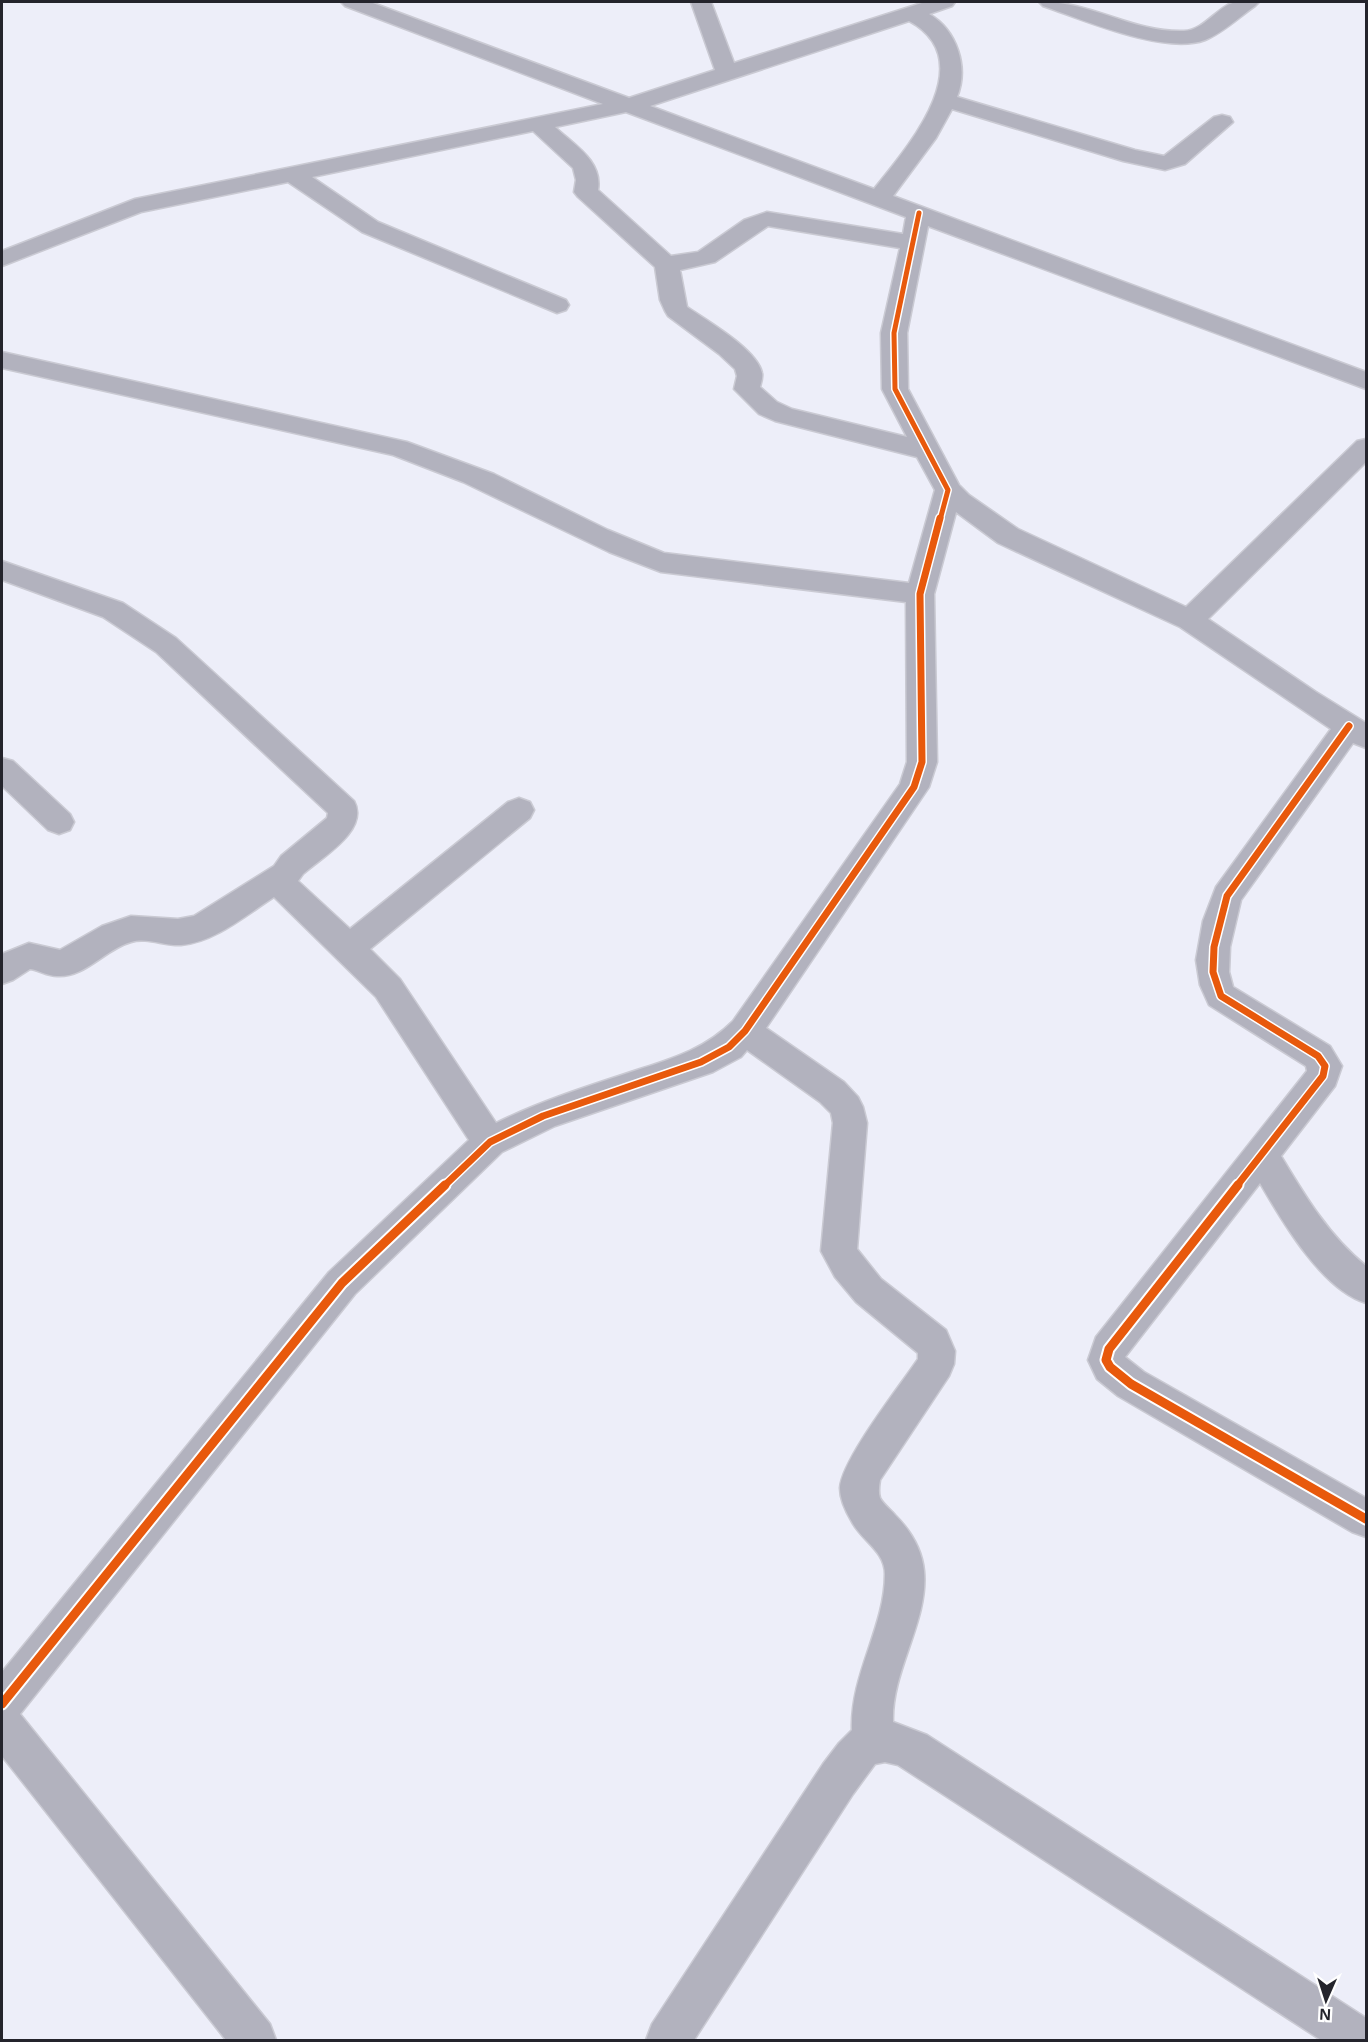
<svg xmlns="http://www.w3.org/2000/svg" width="1368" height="2042" font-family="Helvetica,sans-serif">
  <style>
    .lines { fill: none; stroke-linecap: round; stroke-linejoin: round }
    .minor-casing { stroke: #cacad3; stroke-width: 3 }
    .minor { fill: #b2b2be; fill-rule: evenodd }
    .cycleway-far2-casing { stroke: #fff; stroke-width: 8 }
    .cycleway-far1-casing { stroke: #fff; stroke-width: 10 }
    .cycleway-casing { stroke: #fff; stroke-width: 13 }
    .cycleway-far2 { stroke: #e8590c; stroke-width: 5 }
    .cycleway-far1 { stroke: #e8590c; stroke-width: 7 }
    .cycleway { stroke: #e8590c; stroke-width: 9 }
  </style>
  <rect width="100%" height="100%" fill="#edeef9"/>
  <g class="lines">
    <defs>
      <path id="minor" d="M341,2H370L629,98L715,70L691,2H711L734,63L925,2H955L952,6L929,14C957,30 969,67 957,97L1135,150L1164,156L1214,117L1222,115L1230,117L1233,122L1185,164L1165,170L1123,161L952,109L936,138L893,196L1366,372V389L928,226L907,333L908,389L959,485L969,495L1018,529L1186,607L1357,441L1366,439V462L1208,619L1316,692L1366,723V748L1353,743L1241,900L1230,947L1229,972L1233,987L1330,1046L1342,1066L1335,1086L1281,1156C1305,1196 1329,1236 1366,1266V1303C1322,1290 1282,1221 1260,1183L1125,1357L1144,1372L1366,1498V1537L1352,1532L1118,1396L1097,1379L1088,1360L1096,1337L1307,1071L1306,1066L1209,1005L1200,985L1196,960L1203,921L1216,887L1331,729L1180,627L998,543L956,512L934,594L937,762L929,787L766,1028L844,1082L858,1097L863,1107L867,1123L857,1249L881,1279L946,1330L955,1351L954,1364L949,1376L880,1480C879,1486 878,1492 880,1498C883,1504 891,1510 895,1515C910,1530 922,1549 924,1571C929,1621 891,1671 893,1722L927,1735L1366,2018V2040H1321L898,1765L885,1762L875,1764L853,1794L694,2040H646L652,2024L823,1764L839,1743L852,1730C850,1674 885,1628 885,1574C885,1551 862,1541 852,1522C846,1512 840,1499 840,1488C842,1459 900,1386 918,1359V1353L856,1302L835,1277L821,1251L833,1123L831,1113L820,1102L747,1050L741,1057L713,1072L555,1126L502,1152L355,1294L20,1714L270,2024L276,2040H226L2,1756V1672L329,1272L469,1140L376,997L274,897C246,915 215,942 181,945C164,946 147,937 131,942C105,949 85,978 57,976C47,976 39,970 30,969L13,980L2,984V954L29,943L60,950L102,926L131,916L178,919L194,916L274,866L281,856L327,818L328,813L156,652L103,617L2,580V561L123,603L176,638L354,801C370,830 322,857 303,874L298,881L350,929L508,802L519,798L530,802L534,810L530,818L370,949L400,979L496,1123C537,1103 579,1089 622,1075C663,1061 701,1053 733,1021L900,784L907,762L906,602L661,572L609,552L463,482L393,455L2,368V352L407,442L494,474L608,530L664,553L909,583L935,490L917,457L775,421L759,414L734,389L737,376L735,369L719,354L668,316L665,311L660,300L655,267L578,197L574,192L576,180L573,168L533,131L312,177L378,222L566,300L569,305L566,310L557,313L362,232L288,182L141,212L2,266V251L135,199L603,104L345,6ZM909,21C983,61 907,148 874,189L650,106ZM626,112L906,217L903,234L767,212L744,220L698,252L671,256L598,190C603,161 574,145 555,127ZM768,226L900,248L881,333L882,389L907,437L792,409L777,402L760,387C761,383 763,377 762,373C757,349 707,321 687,307L680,270L715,262Z
        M1039,2C1089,0 1133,33 1184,31C1205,30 1217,6 1236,2C1242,0 1252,1 1259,2L1255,6C1239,17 1223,33 1205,40C1164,55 1084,20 1043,6Z
        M2,758L13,761L70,814L74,822L70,830L59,834L48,830L2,786Z"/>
    </defs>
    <!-- minor casing -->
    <use href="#minor" class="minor-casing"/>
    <!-- minor -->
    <use href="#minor" class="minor"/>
    <defs>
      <path id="cycleway-far2" d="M919,213L894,333L895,389L948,490L940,520"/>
      <path id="cycleway-far1" d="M443,1187L490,1142L543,1116L701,1062L729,1047L745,1031L914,787L922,762L920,594L940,518
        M1236,1187L1323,1076L1325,1066L1318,1056L1221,996L1213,972L1214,947L1227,896L1349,726"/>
      <path id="cycleway" d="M1238,1185L1109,1349L1106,1360L1110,1367L1131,1384L1366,1519
        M2,1704L342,1283L445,1185"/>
    </defs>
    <!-- cycleway-far2 casing -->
    <use href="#cycleway-far2" class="cycleway-far2-casing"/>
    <!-- cycleway-far1 casing -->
    <use href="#cycleway-far1" class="cycleway-far1-casing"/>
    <!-- cycleway casing -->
    <use href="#cycleway" class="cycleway-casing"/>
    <!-- cycleway-far2 -->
    <use href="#cycleway-far2" class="cycleway-far2"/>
    <!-- cycleway-far1 -->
    <use href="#cycleway-far1" class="cycleway-far1"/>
    <!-- cycleway -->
    <use href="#cycleway" class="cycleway"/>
  </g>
  <!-- border -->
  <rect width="1368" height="2042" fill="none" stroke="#24242c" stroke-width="6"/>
  <!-- north arrow -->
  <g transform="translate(1326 2000) rotate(183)" stroke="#ffffff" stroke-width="4.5" paint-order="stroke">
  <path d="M0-4.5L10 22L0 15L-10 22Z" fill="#24242c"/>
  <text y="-9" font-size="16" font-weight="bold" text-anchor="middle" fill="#24242c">N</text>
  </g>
</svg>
